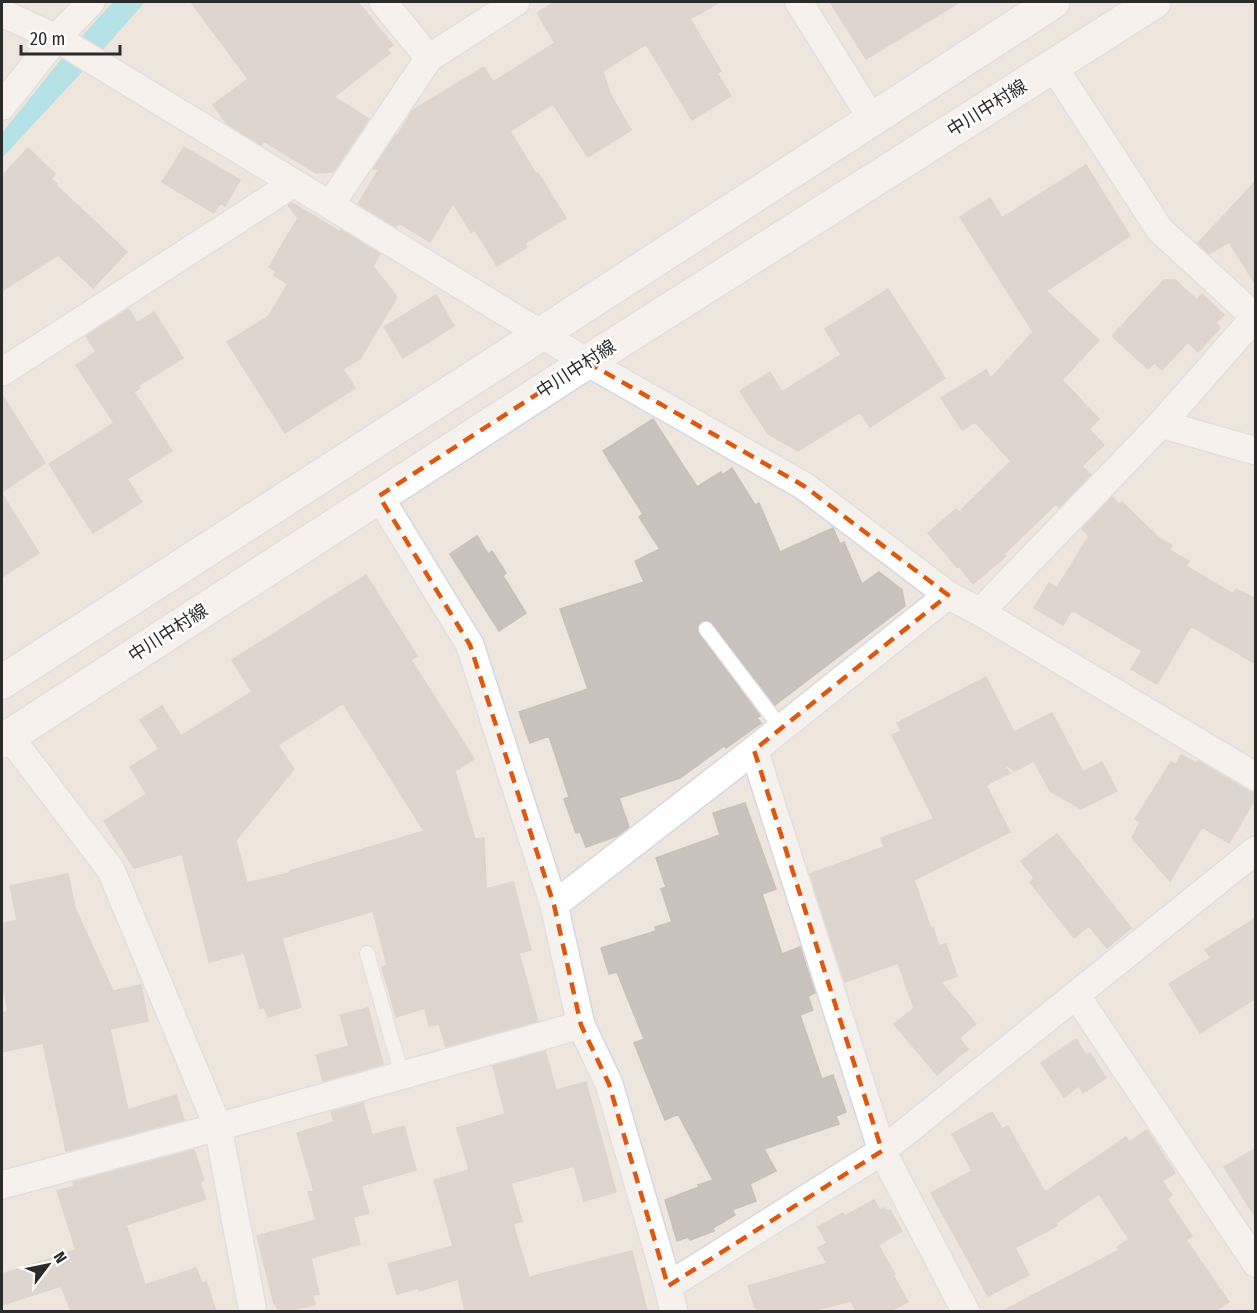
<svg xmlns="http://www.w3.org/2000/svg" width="1257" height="1313" font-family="'Fira Sans Condensed','Noto Sans JP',sans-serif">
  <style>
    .water { fill: #6eddf2 }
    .building { fill: #c9c2bd; stroke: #c9c1b7; stroke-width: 1.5; fill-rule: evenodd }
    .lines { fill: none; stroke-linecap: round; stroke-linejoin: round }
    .service-casing { stroke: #d3d8e4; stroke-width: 16 }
    .minor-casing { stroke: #d3d8e4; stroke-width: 30 }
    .secondary-casing { stroke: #d3d8e4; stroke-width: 36 }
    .service { stroke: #fff; stroke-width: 14 }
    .minor { stroke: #fff; stroke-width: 27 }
    .secondary { stroke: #fff; stroke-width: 33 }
    .marked { fill: none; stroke: #df570e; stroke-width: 4.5; stroke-dasharray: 12 8; stroke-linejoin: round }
    .labels { text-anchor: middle; stroke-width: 5; stroke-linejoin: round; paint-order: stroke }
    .street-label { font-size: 18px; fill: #2b2b2b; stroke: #fff }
  </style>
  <rect width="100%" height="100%" fill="#eee5dd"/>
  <!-- water -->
  <path class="water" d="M113,2H145L107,45L2,158V133L63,57Z"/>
  <!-- building -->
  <path class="building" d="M191,2H358L393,45L387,49L390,53L334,97L369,119L333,172L316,173L264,141L261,145L226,123L213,105L248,79Z
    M555,2H720L690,19L721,71L717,73L731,96L692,120L646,44L603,71L610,94L631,130L588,157L553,104L510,131L536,174L538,173L566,218L525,243L527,247L497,266L475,230L471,232L453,203L430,242L399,223L396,227L358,204L379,169H373L396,135L397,136L413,110L484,67L493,82L555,43L537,13Z
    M830,2H960L866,59Z
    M184,147L240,180L225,206L220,203L214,213L162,182Z
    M28,148L55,174L51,178L57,184L56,185L127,252L93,288L58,255L2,291V176Z
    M1086,165L1130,236L1046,291L1099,340L1062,380L1099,419L1089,429L1104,445L1082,466L1091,475L1059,507L1056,504L1004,554L1006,556L973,584L959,566L957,567L928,533L956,509L959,512L1011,461L975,422L962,430L941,398L986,370L991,378L1033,332L960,217L990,198L1002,218Z
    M1256,181V285L1229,242L1209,254L1198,243Z
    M292,203L340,232L341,230L380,254L373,266L397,297L360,359L343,369L355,388L285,433L227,342L269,316L288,284L274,275L276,271L269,267L298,218L288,205Z
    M1164,280H1175L1197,300L1202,294L1224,315L1216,323L1220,328L1198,352L1188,342L1162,370L1154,363L1148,369L1112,336Z
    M888,289L945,378L870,427L860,412L798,451L768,434L740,391L770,372L782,392L841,355L825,329Z
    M436,295L454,326L403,358L384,327Z
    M129,309L137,323L154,312L183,358L139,385L140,388L134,392L172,451L127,479L142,502L93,533L49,464L114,423L76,365L96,352L86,336Z
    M2,395L45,463L2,492Z
    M653,419L697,487L721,472L722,475L732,468L755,505L759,503L780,552L833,528L840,544L844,542L862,584L879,572L902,590L905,606L775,705L713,624L709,621L701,622L698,626L699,634L760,716L757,718L761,723L726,748L724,746L680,778L619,798L629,827L617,836L586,847L580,832L576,833L564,799L569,797L549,736L530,743L519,712L588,689L560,609L644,582L635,561L660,549L639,517L643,514L603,451Z
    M2,494L39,553L2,577Z
    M1112,497L1119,504L1122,502L1158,537L1172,546L1169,550L1189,561L1186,566L1233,594L1236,589L1256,599V664L1191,626L1157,684L1131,669L1142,651L1072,610L1063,625L1034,608L1049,583L1057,588L1089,536L1082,529Z
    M477,536L488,554L492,551L506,573L503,576L526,613L499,631L450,554Z
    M366,575L417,656L411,660L474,759L455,771L475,839L484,838L486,889L513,882L531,950L519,953L538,1021L446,1047L439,1024L429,1026L425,1008L396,1017L382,967L387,965L373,911L282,938L301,1007L268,1017L264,1007L260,1009L244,953L209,962L182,854L134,868L104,821L147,794L130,767L159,749L140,720L162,706L181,736L252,692L232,660ZM343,703L424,831L290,871L289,873L247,883L236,840L294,769L278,745Z
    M986,677L1014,732L1052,713L1083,772L1102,762L1117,791L1081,809L1050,791L1034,761L1015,771L1002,763L1010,773L986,785L1010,832L914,880L931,929L933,928L939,946L946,944L957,976L941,982L976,1024L959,1038L968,1049L937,1075L894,1024L914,1008L898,963L845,982L810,874L884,847L881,838L934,819L892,735L901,731L897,723Z
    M1181,755L1196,763L1198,761L1248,791L1256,793V798L1229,843L1202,827L1170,881L1132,838L1140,822L1135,819L1171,762L1176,765Z
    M745,803L776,889L762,894L782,954L800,947L815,993L808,996L813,1010L800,1015L822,1079L833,1075L846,1112L836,1116L839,1124L764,1149L776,1171L750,1184L756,1201L732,1210L735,1215L713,1228L714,1231L690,1240L688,1237L677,1241L665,1200L699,1187L698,1185L713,1180L678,1114L665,1120L634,1043L644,1039L617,972L609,974L601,948L656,931L655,927L672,922L661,889L666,887L656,858L720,835L713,813Z
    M1057,834L1131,928L1107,948L1089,926L1074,938L1030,882L1034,878L1021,861Z
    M68,874L75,908L113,991L141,985L148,1021L110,1029L128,1110L176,1095L184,1120L66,1151L43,1043L2,1052V1013L8,1011L2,982V924L17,920L10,886Z
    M1256,918V998L1200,1033L1169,984L1211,958L1205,950Z
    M368,1008L383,1064L323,1081L316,1055L349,1046L340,1015Z
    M1076,1039L1086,1055L1090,1053L1106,1078L1083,1093L1079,1086L1064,1097L1041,1063Z
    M545,1051L556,1090L586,1082L616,1192L584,1201L574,1166L511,1183L522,1221L513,1224L529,1277L632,1251L647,1311H465L458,1279L419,1291L418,1288L397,1294L388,1264L453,1246L434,1180L469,1170L457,1128L505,1114L493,1066Z
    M363,1103L372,1135L404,1126L416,1170L361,1186L369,1213L353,1217L360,1244L311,1258L319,1294L312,1295L315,1305L286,1311H278L276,1303L274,1304L257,1236L316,1220L308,1192L314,1191L297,1133L334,1122L331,1112Z
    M992,1112L1002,1129L1008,1126L1045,1192L1126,1137L1129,1142L1147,1130L1175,1173L1162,1181L1172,1195L1167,1199L1192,1236L1186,1240L1229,1302L1215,1311H1003L1119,1250L1117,1247L1129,1239L1099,1194L1056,1223L1057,1226L1015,1248L1029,1275L988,1296L931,1193L972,1171L952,1134Z
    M1256,1148V1218L1224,1167Z
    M194,1150L204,1180L200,1182L206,1199L126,1225L145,1285L196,1268L202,1283L206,1282L216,1311H71L61,1286L2,1305V1274L76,1250L57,1191L74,1186L73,1182Z
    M874,1200L880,1210L884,1208L886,1211L890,1210L902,1231L878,1245L895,1274L893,1275L908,1302L890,1311H856L851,1301L811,1311H756L748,1286L827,1263L818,1248L827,1243L818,1227L843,1213L845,1216Z"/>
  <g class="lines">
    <defs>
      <path id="service" d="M706,629L781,728
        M367,953L402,1075"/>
      <path id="minor" d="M383,2L429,58
        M799,2L872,119
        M2,13L56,38L68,45L587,362L804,486L948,595L980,612L1256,777
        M1053,66L1160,230L1255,317
        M2,106L56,38L91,2
        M330,205L429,58L516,2
        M2,372L294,183
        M1161,424L1256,451
        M379,496L470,645L554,905L581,1025L609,1084L668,1286L674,1312
        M980,612L1161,424L1256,316
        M9,736L111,870L218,1127L253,1312
        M754,750L882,1151L966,1312
        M554,905L754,750L948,595
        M1076,995L1256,1263
        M2,1185L218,1127L581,1025
        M668,1286L882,1151L1256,850"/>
      <path id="secondary" d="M2,682L541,334L1053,2
        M2,741L587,362L1154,2"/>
    </defs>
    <!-- service casing -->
    <use href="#service" class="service-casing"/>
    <!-- minor casing -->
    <use href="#minor" class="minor-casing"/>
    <!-- secondary casing -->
    <use href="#secondary" class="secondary-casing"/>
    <!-- service -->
    <use href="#service" class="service"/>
    <!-- minor -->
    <use href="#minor" class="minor"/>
    <!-- secondary -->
    <use href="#secondary" class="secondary"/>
  </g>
  <!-- marked area -->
  <path d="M0 0H1257V1313H0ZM587,362L804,486L948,595L754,750L882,1151L668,1286L609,1084L581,1025L554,905L470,645L379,496Z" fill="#eee5dd" fill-opacity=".55" fill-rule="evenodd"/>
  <path class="marked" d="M587,362L804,486L948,595L754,750L882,1151L668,1286L609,1084L581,1025L554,905L470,645L379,496Z"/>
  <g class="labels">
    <!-- street labels -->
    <g class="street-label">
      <text transform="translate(987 108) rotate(-32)" y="6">中川中村線</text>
      <text transform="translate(576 369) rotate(-33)" y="6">中川中村線</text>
      <text transform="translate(168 633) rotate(-33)" y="6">中川中村線</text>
    </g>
  </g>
  <!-- border -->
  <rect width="1257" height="1313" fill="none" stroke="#2b2b2b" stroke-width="6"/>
  <!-- north arrow -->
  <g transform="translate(48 1265) rotate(58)" stroke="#ffffff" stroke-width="4.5" paint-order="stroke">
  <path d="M0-4.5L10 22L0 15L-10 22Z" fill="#2b2b2b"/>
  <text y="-9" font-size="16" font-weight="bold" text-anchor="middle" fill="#2b2b2b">N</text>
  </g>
  <!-- scale -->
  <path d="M21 45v9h99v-9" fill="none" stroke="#2b2b2b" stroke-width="3"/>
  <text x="30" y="45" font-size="18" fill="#2b2b2b" stroke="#ffffff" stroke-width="4.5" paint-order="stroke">20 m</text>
</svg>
